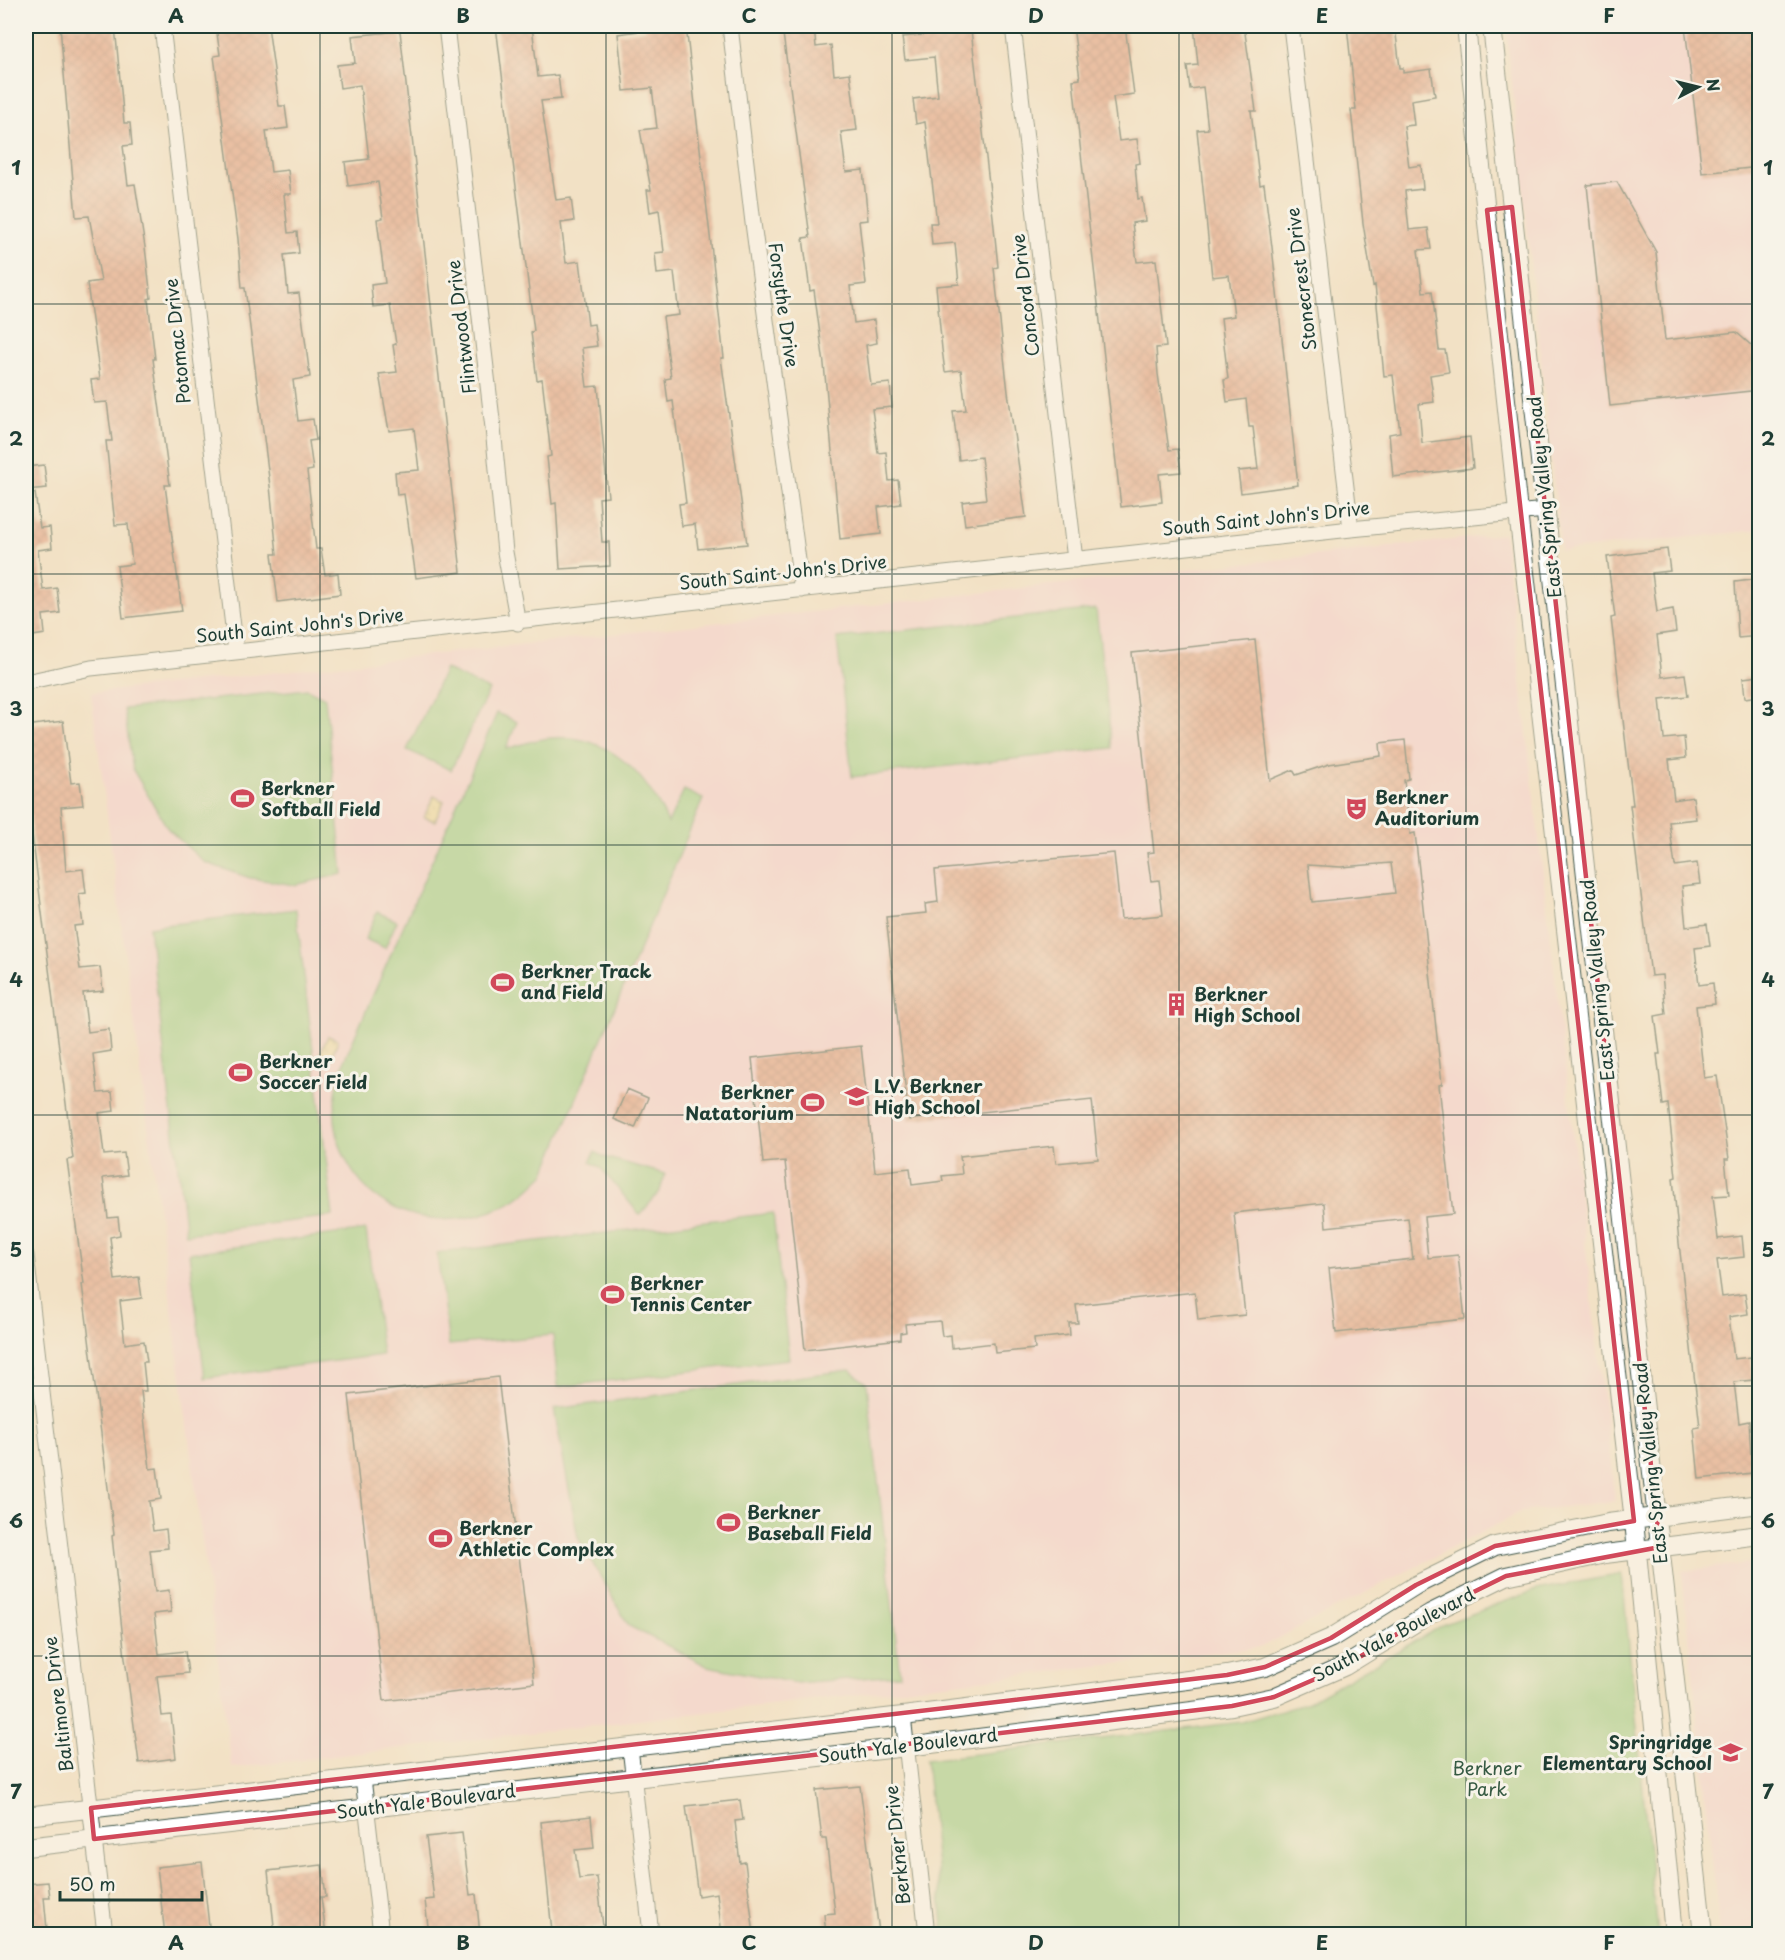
<svg xmlns="http://www.w3.org/2000/svg" width="1785" height="1960" font-family="'Playpen Sans',sans-serif">
  <style>
    .built { fill: #f7cfd4 }
    .sand { fill: url(#sand-dots); stroke: #868c69; stroke-width: 1.5 }
    .green { fill: #93cd81; stroke: #59855a; stroke-width: 1.5 }
    .building { fill: url(#building-cross-hatch); fill-rule: evenodd }
    .lines { fill: none; stroke-linecap: round; stroke-linejoin: round }
    .minor-casing { stroke: #3f564a; stroke-width: 17 }
    .tertiary-casing { stroke: #3f564a; stroke-width: 20 }
    .minor { stroke: #fff; stroke-width: 15 }
    .tertiary { stroke: #fff; stroke-width: 18 }
    .marked { fill: none; stroke: #d1495b; stroke-width: 4.5; stroke-linejoin: round }
    .grid { fill: none; stroke: #1f3d34; stroke-width: 1.5; stroke-opacity: 0.55 }
    .labels { text-anchor: middle; stroke-width: 6; stroke-linejoin: round; paint-order: stroke }
    .street-label { font-size: 18px; fill: #1f3d34; stroke: #f7f3e8 }
    .poi-label { font-size: 18px; font-weight: bold; fill: #1f3d34; stroke: #f7f3e8; text-anchor: start }
    .park-label { font-size: 18px; fill: #365a43; stroke: #f7f3e8 }
    .neatline { fill: none; stroke: #1f3d34; stroke-width: 2 }
    .grid-label { font-size: 20px; text-anchor: middle; font-weight: bold; fill: #1f3d34 }
  </style>
  <defs>
    <pattern id="sand-dots" width="8" height="8" patternUnits="userSpaceOnUse" patternTransform="scale(1.5)"><rect width="8" height="8" fill="#eeda9e"/><path d="M2 2h.1M6 6h.1" fill="none" stroke="#ccbc89" stroke-width="1.8" stroke-linecap="round"/></pattern>
    <pattern id="building-cross-hatch" width="8" height="8" patternUnits="userSpaceOnUse" patternTransform="scale(1.5)"><rect width="8" height="8" fill="#df9579"/><path d="M0 0l8 8M0 8l8-8" fill="none" stroke="#b47b64"/></pattern>
  </defs>
  <rect width="100%" height="100%" fill="#f7f3e8"/>
  <filter id="ink" filterUnits="userSpaceOnUse"><feTurbulence type="fractalNoise" baseFrequency=".0167" numOctaves="2"/><feDisplacementMap in="SourceGraphic" scale="12" xChannelSelector="R" yChannelSelector="G"/><feConvolveMatrix kernelMatrix="1 2 1 2 8 2 1 2 1" color-interpolation-filters="sRGB"/></filter>
  <filter id="wash" filterUnits="userSpaceOnUse"><feTurbulence type="fractalNoise" baseFrequency=".008" numOctaves="4" result="noise"/><feDisplacementMap in="SourceGraphic" scale="24" xChannelSelector="R" yChannelSelector="G"/><feGaussianBlur stdDeviation="1.35" result="paint"/><feColorMatrix in="noise" values="0 0 0 0 0 0 0 0 0 0 0 0 0 0 0 0 0 1.4 0 .05"/><feComposite in="paint" operator="in"/></filter>
  <g filter="url(#wash)">
    <rect width="100%" height="100%" fill="#f2e1c5"/>
    <!-- built -->
    <path class="built" d="M1506,26H1759V530L1561,551Z
      M1504,534L1615,1501L1521,1512L1261,1647L232,1768L91,693Z
      M1759,1562V1934H1720L1682,1571Z"/>
    <!-- sand -->
    <path class="sand" d="M434,796L444,801L435,821L424,817Z
      M328,1036L338,1040L330,1061L319,1056Z"/>
    <!-- green -->
    <path class="green" d="M1096,609L1112,748L852,777L837,638Z
      M445,669L489,690L451,770L407,750Z
      M307,689L325,698L343,874L295,885L250,878L204,862L168,829L133,770L124,709Z
      M497,713L517,722L506,749C521,745 535,739 550,738C608,732 647,775 668,823L684,790L703,799L544,1175C532,1186 520,1199 504,1206C430,1241 344,1206 335,1120C333,1100 338,1081 344,1061Z
      M296,909L333,1216L186,1234L149,927Z
      M377,912L397,921L385,948L365,939Z
      M595,1152L604,1157L665,1174L660,1191L640,1215L600,1167L590,1162Z
      M773,1213L789,1359L558,1387L553,1335L449,1345L437,1253Z
      M366,1230L382,1355L205,1378L189,1253Z
      M850,1370L867,1384L900,1675L796,1683L707,1666L629,1626L578,1538L554,1409Z
      M1622,1574L1657,1934H944L926,1760L1242,1722L1308,1702L1445,1624L1536,1590Z"/>
    <g id="blocks">
      <!-- building -->
      <path class="building" d="M60,26H115L124,123H130L132,145L123,146L128,185L135,184L145,247L151,298L148,299L155,359H153L170,485H165L182,611L123,618L117,566L132,564L128,524L115,525L106,441H112L107,402L94,403L91,380L100,379L87,283L101,281L89,216L76,217Z
        M216,26H268L279,106H285L288,128L266,131L271,172L288,170L291,194H284L288,233L297,232L299,253L284,255L288,294L299,293L310,377L293,380L298,421L313,419L316,440L309,441L313,470L307,471L316,549H321L325,575L338,573L340,594L278,602L272,554H277L270,486L245,288H242L238,239L214,56L220,55Z
        M496,26H532L538,77L558,75L561,99L541,101L556,200L571,198L574,221L561,223L566,263L580,261L588,325L594,324L597,346L582,348L587,387L598,386L608,497L599,498L602,542H609L610,566L560,569L556,503L552,504L547,457L551,456L542,379L537,380L531,332L534,331Z
        M645,26H686L724,358H721L747,544L698,549L695,524L682,526L679,504L686,503L673,401L668,402L665,379L671,378L663,317L679,315L674,272L657,274L655,253L664,252L659,210L650,212L647,190H651L640,130L657,128L652,88L624,91L618,34L645,30Z
        M782,26H814L816,47L831,45L834,75L850,73L857,130L841,132L846,172L863,170L868,220L859,221L866,284L850,286L854,323L874,320L877,343L866,345L871,385L890,383L892,407L872,409L878,453L886,452L889,481L898,480L901,504L878,507L881,534L840,539L824,364L814,290L810,291L803,238L810,237Z
        M1073,26H1125L1134,94L1113,97L1119,141L1137,139L1140,163L1135,164L1138,199L1142,198L1145,221L1132,223L1137,262L1156,260L1166,347L1156,348L1158,374L1169,450L1178,449L1181,472L1159,474L1162,502L1121,507L1080,145L1073,80L1080,79Z
        M1194,26H1244L1256,111H1251L1260,185L1264,184L1272,247L1298,485L1241,493L1238,471L1258,469L1253,427H1249L1246,399L1227,402L1224,380L1228,379L1221,318L1234,316L1229,275L1212,277L1197,130L1208,129L1203,87L1190,89L1187,66L1198,65Z
        M1347,26H1395L1400,68H1403V73L1431,69L1435,96L1411,100L1414,125L1404,126L1409,167L1421,165L1423,189L1405,191L1409,230L1428,228L1431,249L1418,250L1423,292L1432,291L1439,350H1445L1449,372L1430,375L1434,402L1419,404L1422,443L1470,437L1473,468L1393,477L1389,434L1400,432L1393,375L1384,376L1375,285L1373,286L1363,223L1351,110H1356Z
        M1685,26H1760V167L1702,173Z
        M971,30L993,217L998,267L994,268L1008,392L1026,517L965,525L962,502L986,499L981,457L959,460L953,411L966,410L961,370L945,372L942,349L936,286L959,284L955,243L932,245L930,223H937L925,122L916,124L913,99L938,96L934,57L905,60L902,37Z
        M400,31L461,572L416,578L404,494L397,495L395,472L419,470L414,428L389,431L379,374L397,372L393,345L396,344L390,305L373,307L371,285L385,283L377,219L383,218L378,182L348,186L345,162L369,159L360,85L340,88L337,65L355,63L352,36Z
        M1617,182L1656,252L1665,340L1736,332L1760,353V390L1610,406L1587,185Z
        M44,465L47,488L26,490V467Z
        M35,493L40,528L50,527L52,548L38,550L43,590L57,588L60,613L43,615L45,634L26,637V494Z
        M1667,549L1670,571L1652,573L1657,612L1673,609L1676,632L1657,635L1662,677L1685,674L1688,696L1660,699L1664,739L1684,737L1686,758L1669,760L1674,800L1693,797L1696,819L1669,822L1675,866L1697,863L1700,884L1682,886L1686,927L1707,924L1710,946L1695,948L1699,985L1713,983L1715,1004L1696,1006L1704,1078L1717,1076L1729,1159H1725L1729,1195L1713,1196L1718,1239L1742,1236L1744,1257L1717,1260L1722,1297L1745,1294L1748,1314L1729,1317L1734,1359L1751,1357L1754,1380L1734,1382L1739,1423L1749,1421L1752,1473L1699,1479L1694,1428L1700,1427L1679,1243L1673,1178L1676,1177L1668,1104L1663,1105L1657,1054H1660L1655,1016L1666,1014L1662,975L1651,976L1630,805H1633L1611,618L1615,617L1607,557Z
        M1760,579V636L1738,638L1735,582Z
        M1255,640L1270,780L1293,770L1296,775L1329,764L1381,756L1380,743L1405,740L1409,779L1404,780L1410,834L1415,833L1442,1084L1439,1085L1453,1214L1424,1217L1428,1258L1458,1255L1465,1319L1336,1333L1329,1268L1413,1259L1408,1218L1326,1227L1324,1203L1234,1213L1245,1315L1198,1320L1195,1292L1076,1305L1078,1323H1069L1070,1335L1034,1339L1035,1349L995,1353L994,1343L952,1348L951,1335L942,1336L940,1321L905,1324L906,1332L900,1333V1339L805,1350L785,1161L763,1163L752,1058L861,1046L875,1172L910,1168L912,1185L943,1181L942,1176L962,1174L960,1156L1054,1146L1056,1163L1098,1159L1092,1100L909,1120L886,917L926,913L925,904L938,902L935,870L1114,853L1121,919L1163,915L1159,880L1151,881L1147,853L1154,852L1132,653ZM1391,863L1395,893L1312,902L1308,865L1341,867Z
        M1760,676V696L1745,698L1743,678Z
        M63,721L71,783L80,782L83,805L61,807L66,871L83,869L86,893L79,894L83,925L74,926L80,969L100,967L103,991L83,993L88,1032L109,1029L111,1051L93,1054L98,1093L112,1092L114,1111L99,1113L104,1155L124,1153L127,1175L103,1178L108,1218L118,1217L120,1235L110,1237L115,1280L139,1277L142,1298L120,1301L125,1344L144,1341L147,1362H143L146,1391H141L150,1469L157,1468L161,1499L149,1501L153,1531L166,1529L168,1548L150,1550L155,1592L169,1590L171,1612L154,1614L159,1654L185,1651L188,1673L157,1676L162,1716L171,1715L176,1758L139,1763L125,1658L112,1536L114,1535L82,1284H84L67,1160L73,1159L26,786V726Z
        M627,1089L648,1098L635,1128L614,1119Z
        M498,1377L534,1683L384,1701L349,1395Z
        M860,1786L879,1932L871,1935H826L824,1914L835,1913L826,1839H822L816,1790Z
        M740,1800L743,1820L735,1821L740,1863L745,1862L754,1935H722L717,1893L698,1896L686,1806Z
        M591,1816L594,1848L575,1850L579,1879L597,1877L603,1926L552,1932L541,1822Z
        M462,1833L470,1895L476,1894L480,1935H429L425,1900L434,1899L426,1837Z
        M202,1862L210,1935H165L157,1867Z
        M322,1865L326,1897H321L326,1935H275L268,1871Z
        M48,1882L50,1897H44L47,1929L26,1931V1884Z"/>
    </g>
  </g>
  <g filter="url(#ink)">
    <use href="#blocks" fill-opacity="0" stroke="#3f564a" stroke-width="1.5"/>
    <g class="lines">
      <defs>
        <path id="minor" d="M162,26L236,652
          M446,26L493,428L505,552L518,623
          M730,26L753,223L802,590
          M1013,26L1075,560
          M1291,26L1351,529
          M26,682L91,668L1351,529L1546,510
          M26,1255L105,1934
          M903,1716L927,1934
          M630,1747L651,1934
          M363,1778L381,1934"/>
        <path id="tertiary" d="M1466,26L1518,512L1634,1521L1674,1934
          M1492,26L1703,1934
          M26,1816L903,1716L1227,1675L1265,1667L1331,1638L1416,1585L1495,1546L1608,1523L1760,1504
          M26,1847L907,1747L1232,1706L1274,1697L1345,1666L1431,1613L1506,1576L1605,1554L1760,1535"/>
      </defs>
      <!-- minor casing -->
      <use href="#minor" class="minor-casing"/>
      <!-- tertiary casing -->
      <use href="#tertiary" class="tertiary-casing"/>
      <!-- minor -->
      <use href="#minor" class="minor"/>
      <!-- tertiary -->
      <use href="#tertiary" class="tertiary"/>
    </g>
  </g>
  <!-- marked area -->
  <path d="M0 0H1785V1960H0ZM1512,207L1660,1547L1506,1576L1431,1613L1345,1666L1274,1697L1232,1706L94,1839L91,1808L1227,1675L1265,1667L1331,1638L1416,1585L1495,1546L1634,1521L1487,210Z" fill="#f2e1c5" fill-opacity=".55" fill-rule="evenodd"/>
  <path class="marked" d="M1512,207L1660,1547L1506,1576L1431,1613L1345,1666L1274,1697L1232,1706L94,1839L91,1808L1227,1675L1265,1667L1331,1638L1416,1585L1495,1546L1634,1521L1487,210Z"/>
  <!-- grid -->
  <path class="grid" d="M320,26V1934M606,26V1934M892,26V1934M1179,26V1934M1466,26V1934M26,304H1760M26,574H1760M26,845H1760M26,1115H1760M26,1386H1760M26,1656H1760"/>
  <!-- icons -->
  <defs>
    <symbol id="stadium-bare" viewBox="-9 -9 18 18"><path d="M0-5a6.5 5 0 1 0 0 10a6.5 5 0 1 0 0-10ZM-3.5-1.8h7v3.6h-7Z" fill="#d1495b" stroke="#f7f3e8" stroke-width="2.5" paint-order="stroke"/></symbol>
    <symbol id="theatre-bare" viewBox="-9 -9 18 18"><path d="M-5-5.5Q0-4 5-5.5V0Q5 5 0 6Q-5 5-5 0ZM-3.3-2.5H-1v1.5H-3.3ZM1-2.5H3.3v1.5H1ZM-2.8 1Q0 5.5 2.8 1Z" fill="#d1495b" stroke="#f7f3e8" stroke-width="2.5" paint-order="stroke"/></symbol>
    <symbol id="building-bare" viewBox="-9 -9 18 18"><path d="M-4-6H4V6H1V3H-1V6H-4ZM-2.5-4.3h1.7v1.8h-1.7ZM.8-4.3h1.7v1.8H.8ZM-2.5-1h1.7V.8h-1.7ZM.8-1h1.7V.8H.8Z" fill="#d1495b" stroke="#f7f3e8" stroke-width="2.5" paint-order="stroke"/></symbol>
    <symbol id="school-bare" viewBox="-9 -9 18 18"><path d="M0-5L7-2L0 1L-7-2ZM-4 1L0 2.5L4 1V4Q0 6-4 4Z" fill="#d1495b" stroke="#f7f3e8" stroke-width="2.5" paint-order="stroke"/></symbol>
  </defs>
  <g fill-rule="evenodd">
    <use href="#stadium-bare" x="226" y="782" width="33" height="33"/>
    <use href="#theatre-bare" x="1340" y="792" width="33" height="33"/>
    <use href="#stadium-bare" x="486" y="966" width="33" height="33"/>
    <use href="#building-bare" x="1160" y="988" width="33" height="33"/>
    <use href="#stadium-bare" x="224" y="1056" width="33" height="33"/>
    <use href="#school-bare" x="840" y="1080" width="33" height="33"/>
    <use href="#stadium-bare" x="796" y="1086" width="33" height="33"/>
    <use href="#stadium-bare" x="596" y="1278" width="33" height="33"/>
    <use href="#stadium-bare" x="712" y="1506" width="33" height="33"/>
    <use href="#stadium-bare" x="424" y="1522" width="33" height="33"/>
    <use href="#school-bare" x="1714" y="1736" width="33" height="33"/>
  </g>
  <g class="labels">
    <!-- street labels -->
    <g class="street-label">
      <text transform="translate(1302 279) rotate(-97)" y="6">Stonecrest Drive</text>
      <text transform="translate(1026 295) rotate(-97)" y="6">Concord Drive</text>
      <text transform="translate(783 305) rotate(82)" y="6">Forsythe Drive</text>
      <text transform="translate(462 327) rotate(-97)" y="6">Flintwood Drive</text>
      <text transform="translate(178 341) rotate(-96)" y="6">Potomac Drive</text>
      <text transform="translate(1545 497) rotate(-96)" y="6">East Spring Valley Road</text>
      <text transform="translate(1266 519) rotate(-6)" y="6">South Saint John's Drive</text>
      <text transform="translate(783 573) rotate(-6)" y="6">South Saint John's Drive</text>
      <text transform="translate(300 626) rotate(-6)" y="6">South Saint John's Drive</text>
      <text transform="translate(1598 980) rotate(-96)" y="6">East Spring Valley Road</text>
      <text transform="translate(1651 1463) rotate(-96)" y="6">East Spring Valley Road</text>
      <text transform="translate(1394 1635) rotate(-28)" y="6">South Yale Boulevard</text>
      <text transform="translate(59 1704) rotate(-97)" y="6">Baltimore Drive</text>
      <text transform="translate(908 1746) rotate(-7)" y="6">South Yale Boulevard</text>
      <text transform="translate(426 1802) rotate(-7)" y="6">South Yale Boulevard</text>
      <text transform="translate(898 1845) rotate(-96)" y="6">Berkner Drive</text>
    </g>
    <!-- poi labels -->
    <g class="poi-label">
      <text x="261" y="795">Berkner<tspan x="261" dy="21">Softball Field</tspan></text>
      <text x="1375" y="804">Berkner<tspan x="1375" dy="21">Auditorium</tspan></text>
      <text x="521" y="978">Berkner Track<tspan x="521" dy="21">and Field</tspan></text>
      <text x="1194" y="1001">Berkner<tspan x="1194" dy="21">High School</tspan></text>
      <text x="259" y="1068">Berkner<tspan x="259" dy="21">Soccer Field</tspan></text>
      <text x="874" y="1093">L.V. Berkner<tspan x="874" dy="21">High School</tspan></text>
      <text x="794" y="1099" text-anchor="end">Berkner<tspan x="794" dy="21">Natatorium</tspan></text>
      <text x="630" y="1290">Berkner<tspan x="630" dy="21">Tennis Center</tspan></text>
      <text x="747" y="1519">Berkner<tspan x="747" dy="21">Baseball Field</tspan></text>
      <text x="459" y="1535">Berkner<tspan x="459" dy="21">Athletic Complex</tspan></text>
      <text x="1712" y="1749" text-anchor="end">Springridge<tspan x="1712" dy="21">Elementary School</tspan></text>
    </g>
    <!-- park labels -->
    <g class="park-label">
      <text x="1487" y="1775">Berkner<tspan x="1487" dy="21">Park</tspan></text>
    </g>
  </g>
  <!-- margin -->
  <rect width="1785" height="1960" fill="none" stroke="#f7f3e8" stroke-width="66"/>
  <!-- north arrow -->
  <g transform="translate(1698 87) rotate(83)" stroke="#f7f3e8" stroke-width="4.5" paint-order="stroke">
  <path d="M0-4.5L10 22L0 15L-10 22Z" fill="#1f3d34"/>
  <text y="-9" font-size="16" font-weight="bold" text-anchor="middle" fill="#1f3d34">N</text>
  </g>
  <!-- scale -->
  <path d="M60 1891v9h142v-9" fill="none" stroke="#1f3d34" stroke-width="3"/>
  <text x="69" y="1891" font-size="18" fill="#1f3d34" stroke="#f7f3e8" stroke-width="4.5" paint-order="stroke">50 m</text>
  <rect x="33" y="33" width="1719" height="1894" class="neatline"/>
  <g class="grid-label">
    <text x="176" y="23">A</text>
    <text x="463" y="23">B</text>
    <text x="749" y="23">C</text>
    <text x="1036" y="23">D</text>
    <text x="1322" y="23">E</text>
    <text x="1609" y="23">F</text>
    <text x="16" y="175">1</text>
    <text x="1768" y="175">1</text>
    <text x="16" y="446">2</text>
    <text x="1768" y="446">2</text>
    <text x="16" y="716">3</text>
    <text x="1768" y="716">3</text>
    <text x="16" y="987">4</text>
    <text x="1768" y="987">4</text>
    <text x="16" y="1257">5</text>
    <text x="1768" y="1257">5</text>
    <text x="16" y="1528">6</text>
    <text x="1768" y="1528">6</text>
    <text x="16" y="1799">7</text>
    <text x="1768" y="1799">7</text>
    <text x="176" y="1950">A</text>
    <text x="463" y="1950">B</text>
    <text x="749" y="1950">C</text>
    <text x="1036" y="1950">D</text>
    <text x="1322" y="1950">E</text>
    <text x="1609" y="1950">F</text>
  </g>
</svg>
